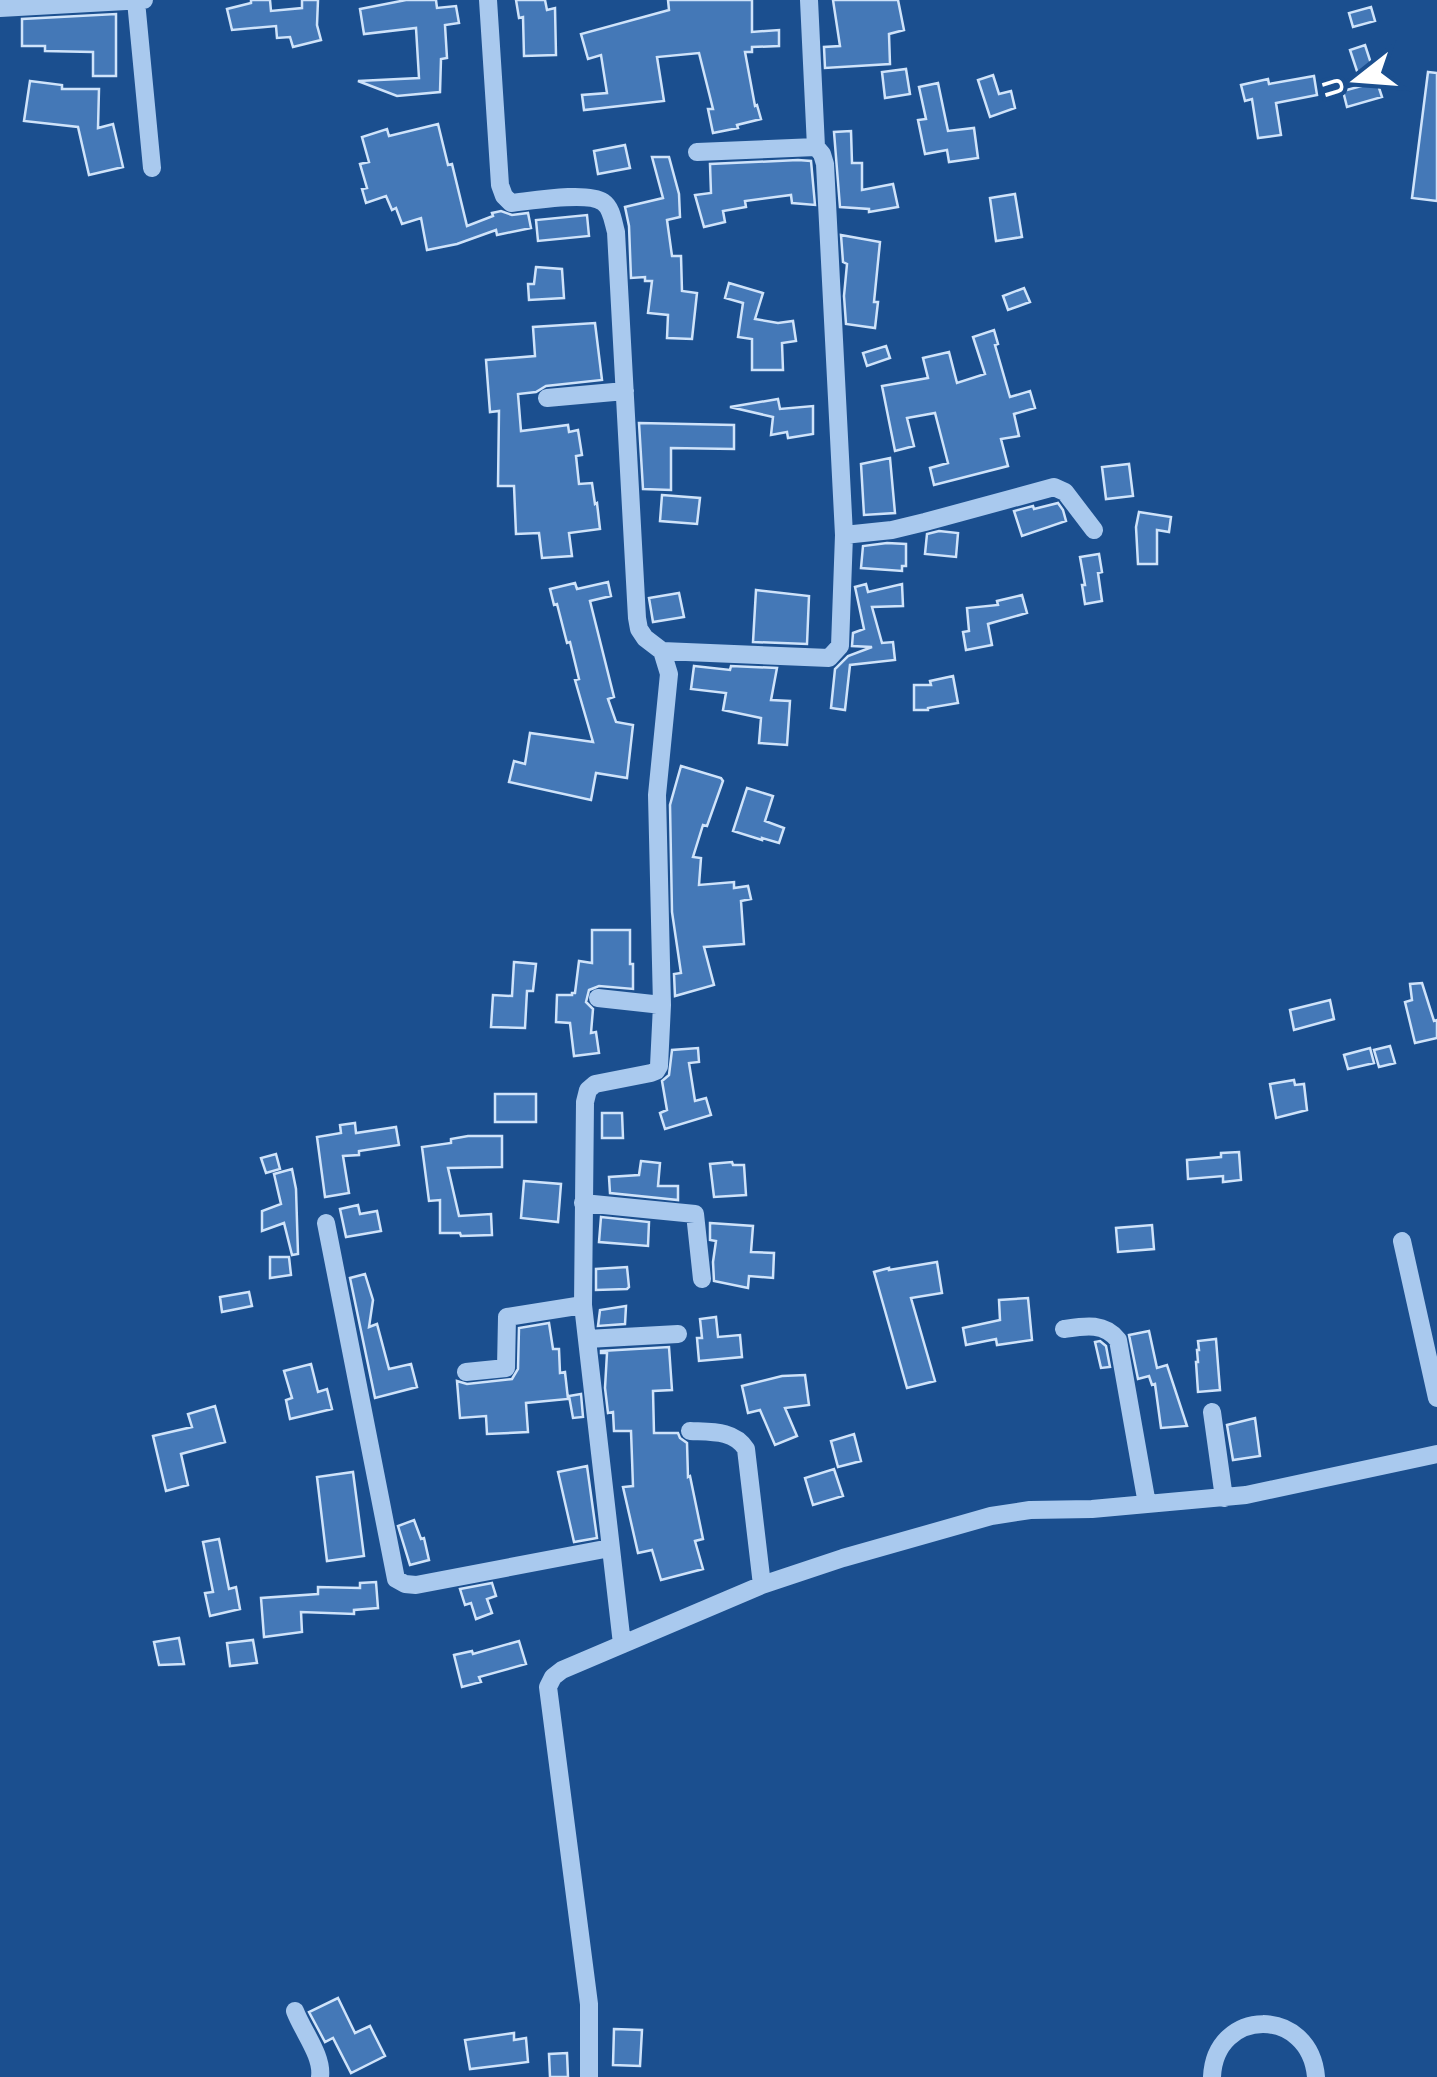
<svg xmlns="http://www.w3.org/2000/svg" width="1437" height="2077" font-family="'PT Sans',sans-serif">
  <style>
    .building { fill: #4478b7; stroke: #cfe3fa; stroke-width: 2.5 }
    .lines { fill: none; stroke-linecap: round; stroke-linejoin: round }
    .minor { stroke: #a9c9ee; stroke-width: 18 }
  </style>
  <rect width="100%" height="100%" fill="#1b4f8f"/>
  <!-- building -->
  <path class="building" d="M251,0H270L271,11L302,8V0H318L317,25L321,40L293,47L290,37L277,38L276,26L232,30L227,9L251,3Z
    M406,0H436L437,8L456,6L459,23L445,25L447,58L441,59L440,92L397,96L358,81L419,78L416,28L364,34L360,9Z
    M516,0H545L547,10L555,8L556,55L524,56L523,17L519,18Z
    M668,0H752V32L779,30V46L752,47V52H745L755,106L757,105L761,119L737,125L738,128L713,133L708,109H713L699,53L657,57L664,101L584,110L582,95L607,93L601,55L588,59L581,34L669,10Z
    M833,0H898L904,30L889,34L890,64L825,68L824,47L840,46Z
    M1371,7L1375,21L1353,27L1349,13Z
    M116,14V76H93V52L45,51V46H22V19Z
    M1365,45L1382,97L1347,107L1343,91L1362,86L1350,50Z
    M906,69L910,94L885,98L882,72Z
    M1428,72L1437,73V201L1412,198Z
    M993,75L999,94L1011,91L1015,108L990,117L978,80Z
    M1314,76L1317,95L1276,103L1281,135L1258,138L1252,99L1245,101L1241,85L1268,79L1269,84Z
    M30,81L62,85V89H99L98,128L113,124L123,167L89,175L78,127L24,121Z
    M938,83L948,131L974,128L978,158L949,162L947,150L925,154L918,120L926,119L919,87Z
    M438,124L448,165L452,164L467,226L493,216L492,213L501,211L512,215L528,213L531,228L497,235L496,230L457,244L427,250L421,218L402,224L396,208L392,210L386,196L366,203L362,189L367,188L360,164L369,162L362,137L387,129L389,136Z
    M851,131L852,163H862V190L893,184L898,207L869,212V209L840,207L834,132Z
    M625,145L630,168L598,174L594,151Z
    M652,157H669L679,194L680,217L667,220L672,256H681L682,291L697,293L692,339L667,338L668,315L648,313L652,281H645V277L631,278L629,226L625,207L663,198Z
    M798,160L811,161L815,205L792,203L791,195L745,201L746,207L723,211L725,222L704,227L695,195L711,193L710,164Z
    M1015,194L1022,237L996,241L990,198Z
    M587,215L589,236L538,241L536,220Z
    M841,235L880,242L874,302H878L875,328L846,324L844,296L847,264L843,262Z
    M536,267L562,269L564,298L529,300L528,284H534Z
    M729,283L763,293L755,319L778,323L793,321L796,341L782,343L783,370H752V339L738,337L743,303L725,298Z
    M1024,288L1030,302L1008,310L1003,296Z
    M595,323L602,380L546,386L536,392L518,394L521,431L568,425L569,432L578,430L582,455L576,456L579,484L592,483L595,504L597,503L600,529L569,533L572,556L542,558L539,533L516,534L514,486H498L499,411L490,412L486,360L535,356L533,327Z
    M994,330L998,344L995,345L1010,397L1030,391L1035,408L1014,414L1019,436L1001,439L1008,466L934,485L930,468L948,463L935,413L907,418L914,446L895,451L882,386L928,378L923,358L949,352L957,383L985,374L973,337Z
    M886,346L890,358L867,366L863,353Z
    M778,399L780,409L813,406V434L788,438L787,432L771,435L773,417L730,407Z
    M639,423L734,425V449L671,448V490L643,489Z
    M890,458L895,513L864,515L861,464Z
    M1129,464L1133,496L1106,499L1102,467Z
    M662,495L700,498L697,524L660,521Z
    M1058,503L1063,510L1066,521L1022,536L1014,511L1033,506L1034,509Z
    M1139,512L1171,517L1169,532L1157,530V564H1138L1136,527Z
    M939,531L958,533L956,557L925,554L927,534Z
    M887,543L906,544V566H902V571L861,568L863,546Z
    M1099,554L1102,572L1098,573L1102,601L1085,604L1082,585H1085L1080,557Z
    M608,582L611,596L590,601L614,697L608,699L616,722L633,725L627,778L596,773L591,800L509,782L514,761L525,764L530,733L593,742L575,680L579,679L570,642L567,643L557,604L554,605L550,589L575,583L577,589Z
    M866,584L868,592L902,584L903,606L872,607L882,643L893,642L895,660L850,665L845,710L831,708L835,669L848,656L872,647L852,646L853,633L864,629L855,587Z
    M756,590L809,596L807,644L753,642Z
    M679,593L684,617L653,622L649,598Z
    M1022,595L1027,613L988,624L992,645L966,650L963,632L969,631L967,608L998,605L997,601Z
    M694,666L730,670L731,666L777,668L771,700L790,701L787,745L759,743L761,718L723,710L726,693L691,689Z
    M953,676L958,703L928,708V710H914V685H931L930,681Z
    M681,766L721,778L723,781L707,826L703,825L693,857L701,858L699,885L734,882V888L748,886L751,899L741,901L744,944L704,947L714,985L675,996L674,974L681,973L672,912L670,805Z
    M747,788L773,796L765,821L784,828L779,843L762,838V840L733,831Z
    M592,930H630V964H633V989L599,986L589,990L586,1002L593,1009L591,1033L596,1032L599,1053L574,1056L570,1023L556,1022L557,995H572V993H575L579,961L592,963Z
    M514,962L536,964L533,991H527L525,1028L491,1027L493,995L512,996Z
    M1422,983L1434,1021L1437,1020V1038L1415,1043L1405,1002L1412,1000L1410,984Z
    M1330,1000L1334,1019L1294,1030L1290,1010Z
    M1390,1046L1395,1063L1379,1067L1374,1050Z
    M698,1048L699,1062L689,1063L695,1101L706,1098L711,1115L665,1129L660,1113L667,1110L662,1081L669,1075L672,1050Z
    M1370,1048L1374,1063L1348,1069L1344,1055Z
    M1294,1080L1295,1085L1304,1084L1307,1110L1276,1118L1270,1084Z
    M495,1094H536V1122H495Z
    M602,1113H622L623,1138H602Z
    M355,1123L356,1133L396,1127L399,1145L359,1151V1155L343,1156L349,1193L325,1197L317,1137L341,1133L340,1125Z
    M468,1136H502V1167L448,1168L459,1216L491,1214L492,1235L461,1236L460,1233H440V1200L429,1201L422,1147L451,1143V1139Z
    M1239,1152L1241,1180L1223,1182V1176L1188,1179L1187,1160L1221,1157V1153Z
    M276,1154L280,1169L266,1173L261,1158Z
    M641,1161L660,1163L658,1186H678V1200L610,1193L609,1177L639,1175Z
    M732,1162L733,1165H744L746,1195L714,1197L710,1164Z
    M292,1169L296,1189L298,1254L292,1255L284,1223L262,1231V1211L281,1204L274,1174Z
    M524,1181L561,1184L558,1222L521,1218Z
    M358,1205L360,1214L377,1211L381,1231L346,1237L340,1209Z
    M601,1217L649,1222L648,1246L599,1242Z
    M710,1223L753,1226L751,1252L774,1253L773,1278L749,1276L748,1288L714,1281L713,1262L716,1241L710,1240Z
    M1152,1225L1154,1249L1118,1252L1116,1228Z
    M270,1257H289L291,1275L270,1278Z
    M937,1262L942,1293L911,1298L935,1381L907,1388L874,1272L889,1268V1270Z
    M627,1267L629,1287L627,1289L596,1290V1269Z
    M365,1274L373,1300L369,1327L377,1324L389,1369L411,1364L417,1387L375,1398L350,1278Z
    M249,1292L252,1306L222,1312L220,1297Z
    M1028,1298L1032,1340L997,1345L996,1339L966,1345L963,1328L1000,1320L999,1300Z
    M626,1306L625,1324L598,1326L600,1310Z
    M716,1317L718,1337L740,1335L742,1357L699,1361L697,1338H702L700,1319Z
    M549,1323L553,1349H559L560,1373L565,1372L568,1399L526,1403L528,1432L487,1434L486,1416L460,1418L457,1381L467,1384L512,1379L518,1369L519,1328Z
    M1149,1331L1157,1368L1167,1365L1187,1426L1161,1428L1155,1384L1152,1385L1149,1376L1138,1379L1129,1335Z
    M1216,1339L1220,1390L1198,1392L1196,1362H1198L1197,1350H1199L1198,1341Z
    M1100,1341L1106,1346L1110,1367L1101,1368L1095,1342Z
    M669,1347L672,1390L653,1391L654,1433H678L680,1438L687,1443L688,1477L690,1476L703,1539L695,1541L703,1569L661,1580L652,1550L638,1553L623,1487L633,1486L631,1431H614L613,1412L608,1413L605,1388L607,1353H601V1351Z
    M311,1364L318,1392L327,1389L332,1409L290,1419L286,1400L292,1398L284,1371Z
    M805,1375L809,1405L785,1408L797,1436L775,1445L760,1410L748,1413L742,1386L782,1376Z
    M581,1394L583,1417L573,1418L569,1396Z
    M215,1406L225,1442L181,1454L188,1485L166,1491L153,1436L192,1427L188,1414Z
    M1255,1418L1260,1456L1233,1460L1227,1425Z
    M854,1434L861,1461L838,1467L831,1441Z
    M587,1466L597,1538L574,1542L558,1472Z
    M834,1469L843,1496L813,1505L805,1478Z
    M353,1472L364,1556L327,1561L317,1477Z
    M414,1520L421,1539L424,1538L429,1560L410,1565L398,1526Z
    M219,1539L229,1589L236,1587L240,1609L210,1616L205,1593L213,1592L203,1542Z
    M376,1582L378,1608L354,1610V1614L301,1612L302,1632L264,1637L261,1598L318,1594V1587L360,1588V1583Z
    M492,1583L496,1596L487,1599L492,1613L476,1619L471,1603L465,1605L460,1589Z
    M179,1638L184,1664L159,1665L154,1642Z
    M253,1640L257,1663L230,1666L227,1643Z
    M519,1641L526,1664L479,1677L481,1682L462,1687L454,1655L472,1651L473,1654Z
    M338,1998L355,2033L370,2026L385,2056L351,2073L333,2038L325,2042L309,2012Z
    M614,2029L642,2030L640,2066L613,2065Z
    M514,2033V2040L526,2038L528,2062L470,2069L465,2040Z
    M567,2053L568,2077H550L549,2054Z"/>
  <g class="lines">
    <!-- minor -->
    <path class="minor" d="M488,0L500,185L504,196L511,203C531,201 587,191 603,202C612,208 613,222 616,232L637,618L639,629L645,638L662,651L669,674L657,795L662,1005L659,1066L656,1071L651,1073L595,1084L588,1090L585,1102L583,1305L622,1644
      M136,1L152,168
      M0,8L144,0
      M697,152L816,147
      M547,398L625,391
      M844,535L892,530L925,522L1054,487L1065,492L1094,530
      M662,651L829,658L840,646L844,535L825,164L822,154L816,147L809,0
      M598,998L662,1005
      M583,1203L695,1214L702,1279
      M326,1223L396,1579L405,1584L416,1585L610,1548
      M1402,1241L1437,1398
      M1064,1329C1084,1326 1104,1322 1118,1340L1147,1504
      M587,1339L678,1334
      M466,1372L506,1368L507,1317L583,1305
      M1212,1412L1224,1498
      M690,1431C711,1432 734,1430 746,1449L762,1585
      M295,2011C303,2032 323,2056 320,2077
      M589,2077V2004L548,1687L553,1677L562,1670L762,1585L843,1558L991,1516L1030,1510L1092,1509L1246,1495L1437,1454
      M1212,2077C1215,2007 1310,2006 1316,2077"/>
  </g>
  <!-- north arrow -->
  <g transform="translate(1357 80) rotate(253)" stroke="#1b4f8f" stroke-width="8" paint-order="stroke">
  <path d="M0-8L18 38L0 25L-18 38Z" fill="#ffffff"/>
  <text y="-15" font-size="28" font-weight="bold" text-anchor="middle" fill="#ffffff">U</text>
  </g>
</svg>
